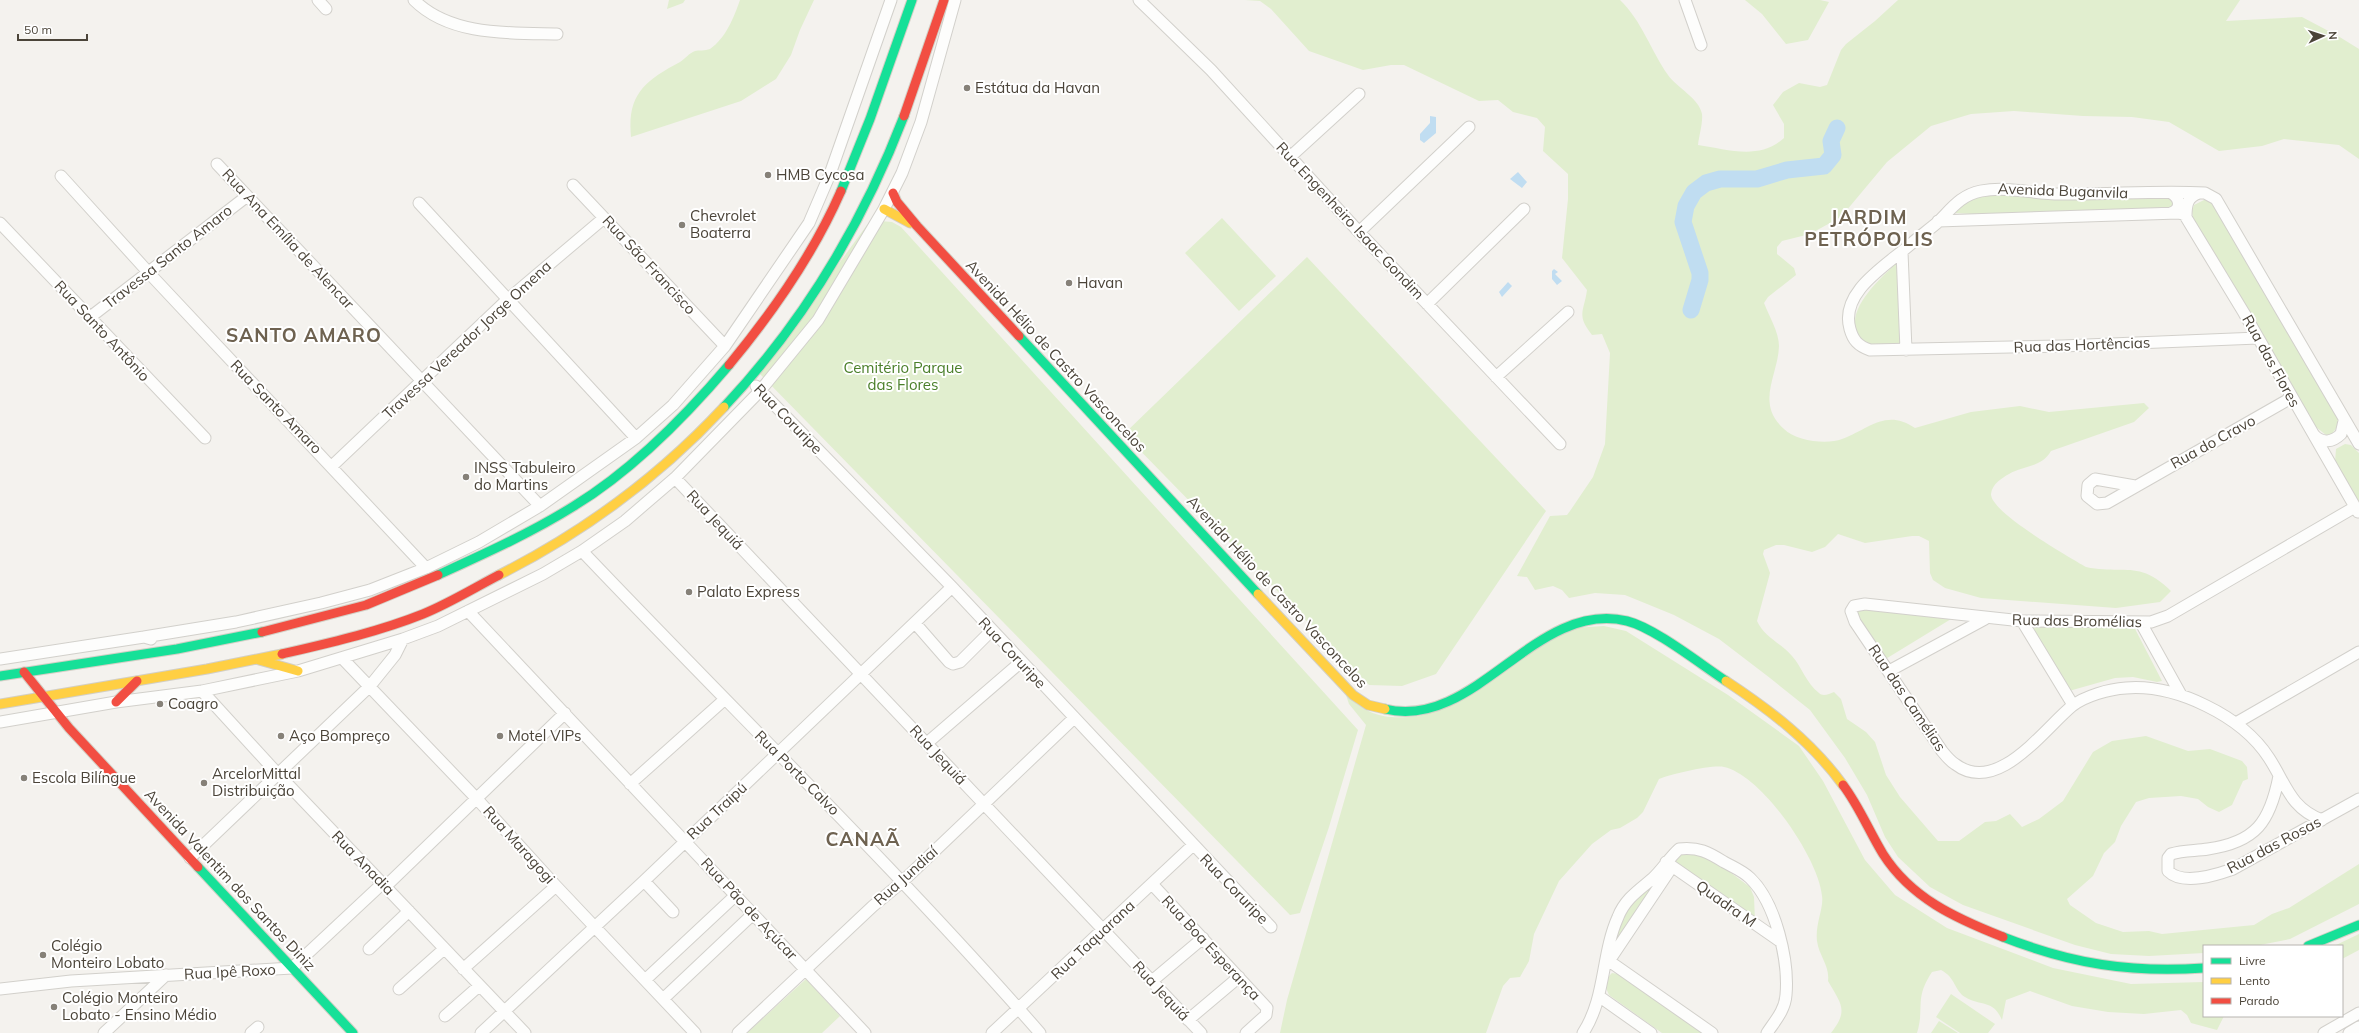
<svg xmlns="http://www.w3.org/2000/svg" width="2359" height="1033" font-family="Mulish,sans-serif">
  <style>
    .green { fill: #e1eecf }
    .water { fill: #c0ddf1 }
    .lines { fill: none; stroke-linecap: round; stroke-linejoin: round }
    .river { stroke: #c0ddf1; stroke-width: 17 }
    .street-casing { stroke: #d2d0cb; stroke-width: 13 }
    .fast-casing { stroke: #d3cfc5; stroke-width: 11 }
    .slow-casing { stroke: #d3cfc5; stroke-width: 11 }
    .jam-casing { stroke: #d3cfc5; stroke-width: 11 }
    .street { stroke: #fdfdfc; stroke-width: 11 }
    .fast { stroke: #16e098; stroke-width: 9 }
    .slow { stroke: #ffcf43; stroke-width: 9 }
    .jam { stroke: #f24e42; stroke-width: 9 }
    .poi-dot { fill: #868178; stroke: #fff; stroke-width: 1.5 }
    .labels { text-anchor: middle; stroke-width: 4; stroke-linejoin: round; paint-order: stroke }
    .poi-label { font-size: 15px; fill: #4b4439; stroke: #fff; text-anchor: start }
    .street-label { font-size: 15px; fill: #4b4439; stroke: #fff }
    .park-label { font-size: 15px; fill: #4a7f2a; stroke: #fff }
    .district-label { font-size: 19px; font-weight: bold; letter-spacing: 1px; fill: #6e6250; stroke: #fff }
  </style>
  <rect width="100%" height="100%" fill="#f4f2ee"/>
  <!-- green -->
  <path class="green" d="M669,0H685L683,3L667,9Z
    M740,0H814L800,30L791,55L776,79L741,101L631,137C627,95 644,81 680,62C685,59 689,53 695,51C699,50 705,51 710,49C726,38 734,17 740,0Z
    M1245,0H1620C1642,21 1651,51 1668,75C1677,88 1699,98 1702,114C1703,123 1699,136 1698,145C1727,149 1759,161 1784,138V124L1773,105L1783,92L1799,83L1820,87L1827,85L1841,50L1846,44L1875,21L1898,0H2240L2226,21L2302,17L2338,36L2359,49V159L2339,145L2284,139L2262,146L2219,151L2169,122L2132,117L2083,116L2014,111L1971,114L1931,126L1887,162L1841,217L1810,234L1782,241L1777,247V254L1794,268L1796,275L1768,297L1764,303C1769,316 1779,332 1779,346C1778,376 1755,403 1784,429C1796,441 1827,445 1842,439C1869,429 1886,408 1915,428L1971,412L2020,406L2049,412L2144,403L2149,408L2134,422L2051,451C2041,468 2024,465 2009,474C2002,478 1992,484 1991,494C1990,512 2069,557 2086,567C2123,575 2139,559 2171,591L2160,602L2116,608L1981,598L1945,588L1933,580L1930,573L1929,541L1919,536H1912L1865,543L1838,534L1825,547L1812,552L1784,545H1776L1764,550L1763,554L1770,573L1757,621C1764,637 1781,643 1792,656C1802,667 1806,683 1819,693C1823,697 1829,694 1834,692L1841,699L1847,719L1866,732L1875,742L1886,775L1900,797L1938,841H1959L1985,822L1996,821L2010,814L2022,827L2039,819L2063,801L2093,752L2112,741L2146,736L2188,751L2210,749L2242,761L2247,767L2248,779L2243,781L2232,805L2219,812L2208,807L2198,799L2181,796L2149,798L2136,802L2121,826L2115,842L2104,853L2093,876L2067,899L2070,905L2096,923L2123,932L2149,931L2162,934L2254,925L2272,914L2289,908L2359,864V904L2290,939L2255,946H2204V953L2149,956L2111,954L2075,945L1963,905L1930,887L1898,857L1885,837L1867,795L1845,758L1810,710L1770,678L1719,639L1674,615L1625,595L1595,593L1569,598L1562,590L1553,586L1535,590L1527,577L1517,576L1550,516L1567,515L1570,511L1593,477L1605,444L1610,353L1602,334L1592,335C1576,315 1584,312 1587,290L1562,258L1568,199V174L1543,151L1545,127L1537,118L1513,112L1498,100L1479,101L1404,65H1391L1363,70L1309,51L1271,9L1260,1Z
    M1745,0H1820L1829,2L1808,40L1786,44L1762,14Z
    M2004,192L2169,196L2173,200V206L2171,208L1973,214L1954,213C1967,197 1985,195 2004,192Z
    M2206,199L2213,202L2337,416L2339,424L2332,434L2326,435L2316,427L2193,218L2192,211L2194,205Z
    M1222,218L1276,276L1239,311L1185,253Z
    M880,221L892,222L901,227L1358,730L1329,827L1300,913L1290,915L759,373L867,225Z
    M1307,257L1546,511L1436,674L1402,686L1369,685L1124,434Z
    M1898,261L1901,346C1893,347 1884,348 1876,347C1869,346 1862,342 1859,336C1842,310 1883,277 1898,261Z
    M2345,444L2351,445L2359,453V503L2335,462L2336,449Z
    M1854,609L1956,616L1884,660L1855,618Z
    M2029,620L2133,625L2162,681L2157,682L2133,677L2115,678L2069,691L2029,628Z
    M1604,626L1626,631L1728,695L1799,746L1823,781L1865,860L1895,895L1947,928L2053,968L2131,984L2204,982V1016H2224L2217,1030L2191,1023L2187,1015L2181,1010L2144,1014L2108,1012L2072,1006L2030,991L2006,1000L2002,1020C1993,999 1982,1007 1965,997C1954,990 1956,978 1941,970L1932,972C1914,999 1925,1007 1917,1033H1831C1849,1010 1841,1004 1828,981C1830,966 1819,956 1817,941C1815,924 1824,908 1822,896C1819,859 1762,775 1724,767C1714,764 1670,774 1659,779L1643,812L1637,818L1620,828L1611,830L1592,844L1559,881L1534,934L1529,961L1520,977L1510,978L1503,986L1486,1033H1280L1287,1000L1366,725L1349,704L1346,695C1372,718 1386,719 1420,716L1573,628Z
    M1683,852H1697L1715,861L1750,887L1754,897L1755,921L1672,861Z
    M1643,887L1649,889L1651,894L1619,938L1615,937L1622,914Z
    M2359,934V950L2342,959V946H2334Z
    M1612,973L1619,974L1705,1033H1662L1609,995L1606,988L1607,978Z
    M806,979L840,1016L822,1033H747Z
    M1951,994L1995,1024L1988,1033H1960L1936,1017Z
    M1939,1021L1958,1033H1931Z"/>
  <!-- water -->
  <path class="water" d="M1430,116L1436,117V133L1424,143L1420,140V134L1430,123Z
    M1518,172L1527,182L1522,188L1510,179Z
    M1554,269L1558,272L1555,274L1562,281L1557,285L1552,279V271Z
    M1508,282L1512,286L1502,297L1499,292Z"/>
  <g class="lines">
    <!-- river -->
    <path class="river" d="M1691,310L1700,280V273L1683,222L1686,206L1694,192L1706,183L1720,179H1757L1787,170L1824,166L1833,155L1831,141L1837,128"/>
    <defs>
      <path id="street" d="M318,0L326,9
        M414,0C450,36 509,33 557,34
        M1139,0L1211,70L1359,232L1560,444
        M1685,0L1701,45
        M1290,157L1359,94
        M217,164L540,506
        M61,176L149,273L426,568
        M573,185L725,346
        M2171,193C2180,198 2182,209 2171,213
        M419,203L636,438
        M2186,217C2186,205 2187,197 2199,193
        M1938,221L2178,213L2184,214L2244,313L2358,512
        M0,223L205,438
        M1359,232L1469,127
        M1902,252L1906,350
        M1427,304L1524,209
        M89,318L246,197
        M2258,338L2062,346L1870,350C1858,346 1853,340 1850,329C1839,291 1889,264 1912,243C1920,236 1930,229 1938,222C1952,208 1961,195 1981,191C2008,186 2033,194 2060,194C2108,195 2157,190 2205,193L2216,199L2359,444
        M1496,377L1568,312
        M756,386L952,587L1271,927
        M2314,435C2322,444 2333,442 2341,434L2344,421
        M332,466L507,300L604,218
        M675,478L1201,1033
        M2135,486L2095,479L2088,485L2087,496L2097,504L2107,503L2291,398
        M582,551C735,712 894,866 1040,1033
        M468,611L865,1033
        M2022,621L2073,705
        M915,623L949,662L953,664L960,662L991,631
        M2141,623L2181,695
        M144,637L236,622L321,603L370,590L426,568L479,542L540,506L636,438L673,405L725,346L809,223L830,174L891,0
        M342,658L477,799L556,886L695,1033
        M0,659L144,637L151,639
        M1889,671L1985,619
        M202,691L277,773L525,1033
        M0,722L116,702L202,691L298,671L403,639L438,626L543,574L582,551L625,521L675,478L760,391L818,320L884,209L902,173L921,122L955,0
        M2236,723L2359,652
        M927,743L1021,662
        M2279,776C2270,822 2256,842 2208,849C2195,851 2183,850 2171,854L2168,858V871C2183,886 2216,875 2233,869L2359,799
        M630,784L724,700
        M2322,820C2290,808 2286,784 2269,758C2242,716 2176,684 2126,688C2109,689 2085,696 2072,706C2043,730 1997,796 1955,764C1950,761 1946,756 1942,751L1855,622L1851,611L1854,606L1865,604L2022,621L2151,622L2168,616L2355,507
        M190,858L370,686L395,655L403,639
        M1666,862L1781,942
        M644,881L673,912
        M1152,884L1267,1008L1266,1015L1246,1033
        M386,886L565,713
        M369,949L409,911
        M1609,961L1672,867
        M1609,961L1712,1033
        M463,969L556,886
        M645,980L736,895
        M1152,981L1203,938
        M0,989L71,981L292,968L383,883
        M399,989L444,949
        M1600,997L1651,1033
        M663,999L753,914
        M445,1016L479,986
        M1188,1020L1239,977
        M104,1033L166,975
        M251,1033L258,1027
        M481,1033L644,881L952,587
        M738,1033L873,906L902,882L1073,719
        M992,1033L1192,846
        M1583,1033C1606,998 1601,955 1618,917C1625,899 1639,890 1652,879C1662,870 1669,858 1679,849C1699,847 1708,852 1724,862C1733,867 1743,871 1750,878C1776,903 1789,961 1786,995C1785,1010 1775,1021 1767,1033
        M2324,1033L2359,1013
        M2349,1033L2359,1027"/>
      <path id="fast" d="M841,191L870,119L912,0
        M1019,336L1258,594
        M724,407C804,322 862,225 904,116
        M438,575C484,554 531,533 574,506C633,470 684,418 729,365
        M0,676L177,649L262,632
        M1385,709C1476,731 1535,599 1627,621C1655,628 1700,664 1726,681
        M198,867L353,1033
        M2003,937C2072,964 2130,973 2204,968
        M2308,946L2359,925"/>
      <path id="slow" d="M884,209L910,223
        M499,575C584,532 659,477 724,407
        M1258,594L1353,695L1368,705L1385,709
        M259,660L298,671
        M1726,681C1770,710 1811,741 1843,785
        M0,704L207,669L282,654"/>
      <path id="jam" d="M904,116L944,0
        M893,193L897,202L917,226L1019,336
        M729,365C773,312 813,255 841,191
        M262,632L366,605L438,575
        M282,654C329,643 378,632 423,614C450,603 474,588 499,575
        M24,672L69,728L198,867
        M116,702L137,681
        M1843,785C1859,806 1869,831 1883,854C1911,898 1955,918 2003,937"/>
    </defs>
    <!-- street casing -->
    <use href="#street" class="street-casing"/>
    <!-- fast casing -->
    <use href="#fast" class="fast-casing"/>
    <!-- slow casing -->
    <use href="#slow" class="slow-casing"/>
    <!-- jam casing -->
    <use href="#jam" class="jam-casing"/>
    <!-- street -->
    <use href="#street" class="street"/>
    <!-- fast -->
    <use href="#fast" class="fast"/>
    <!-- slow -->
    <use href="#slow" class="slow"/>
    <!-- jam -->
    <use href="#jam" class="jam"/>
  </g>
  <!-- markers -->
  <g class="poi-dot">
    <circle cx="967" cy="88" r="4"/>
    <circle cx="768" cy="175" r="4"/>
    <circle cx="682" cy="225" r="4"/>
    <circle cx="1069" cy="283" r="4"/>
    <circle cx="466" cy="477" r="4"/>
    <circle cx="689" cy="592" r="4"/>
    <circle cx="160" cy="704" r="4"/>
    <circle cx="281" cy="736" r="4"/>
    <circle cx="500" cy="736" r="4"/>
    <circle cx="24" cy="778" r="4"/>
    <circle cx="204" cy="783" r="4"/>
    <circle cx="43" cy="955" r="4"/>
    <circle cx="54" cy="1007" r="4"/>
  </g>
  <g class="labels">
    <!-- poi labels -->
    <g class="poi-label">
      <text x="975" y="93">Estátua da Havan</text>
      <text x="776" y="180">HMB Cycosa</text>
      <text x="690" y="221">Chevrolet<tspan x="690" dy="17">Boaterra</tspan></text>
      <text x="1077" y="288">Havan</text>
      <text x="474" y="473">INSS Tabuleiro<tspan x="474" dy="17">do Martins</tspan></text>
      <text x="697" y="597">Palato Express</text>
      <text x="168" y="709">Coagro</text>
      <text x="289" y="741">Aço Bompreço</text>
      <text x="508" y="741">Motel VIPs</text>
      <text x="212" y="779">ArcelorMittal<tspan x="212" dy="17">Distribuição</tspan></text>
      <text x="32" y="783">Escola Bilíngue</text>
      <text x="51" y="951">Colégio<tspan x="51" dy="17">Monteiro Lobato</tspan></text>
      <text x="62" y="1003">Colégio Monteiro<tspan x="62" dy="17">Lobato - Ensino Médio</tspan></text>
    </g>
    <!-- street labels -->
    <g class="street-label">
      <text transform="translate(2063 191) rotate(2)" y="5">Avenida Buganvila</text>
      <text transform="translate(1350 221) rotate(47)" y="5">Rua Engenheiro Isaac Gondim</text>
      <text transform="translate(288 239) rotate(47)" y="5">Rua Ana Emília de Alencar</text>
      <text transform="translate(168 257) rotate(-38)" y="5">Travessa Santo Amaro</text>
      <text transform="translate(649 265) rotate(47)" y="5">Rua São Francisco</text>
      <text transform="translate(102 331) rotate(47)" y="5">Rua Santo Antônio</text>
      <text transform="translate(467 340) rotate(-43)" y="5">Travessa Vereador Jorge Omena</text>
      <text transform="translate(2082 345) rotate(-2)" y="5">Rua das Hortências</text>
      <text transform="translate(1056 356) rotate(47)" y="5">Avenida Hélio de Castro Vasconcelos</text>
      <text transform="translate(2271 361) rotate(61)" y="5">Rua das Flores</text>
      <text transform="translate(276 407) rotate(46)" y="5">Rua Santo Amaro</text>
      <text transform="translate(788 419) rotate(46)" y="5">Rua Coruripe</text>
      <text transform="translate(2213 442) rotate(-29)" y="5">Rua do Cravo</text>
      <text transform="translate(715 520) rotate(47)" y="5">Rua Jequiá</text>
      <text transform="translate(1277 592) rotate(47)" y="5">Avenida Hélio de Castro Vasconcelos</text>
      <text transform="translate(2077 621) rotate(1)" y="5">Rua das Bromélias</text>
      <text transform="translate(1012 653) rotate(47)" y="5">Rua Coruripe</text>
      <text transform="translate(1907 698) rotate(56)" y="5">Rua das Camélias</text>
      <text transform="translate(938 755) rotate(47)" y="5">Rua Jequiá</text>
      <text transform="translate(797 773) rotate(45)" y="5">Rua Porto Calvo</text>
      <text transform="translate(717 811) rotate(-43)" y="5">Rua Traipú</text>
      <text transform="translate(519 845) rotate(48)" y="5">Rua Maragogi</text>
      <text transform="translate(2274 845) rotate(-28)" y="5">Rua das Rosas</text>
      <text transform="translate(363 863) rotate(46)" y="5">Rua Anadia</text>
      <text transform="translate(906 876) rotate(-42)" y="5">Rua Jundiaí</text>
      <text transform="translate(230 880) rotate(47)" y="5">Avenida Valentim dos Santos Diniz</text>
      <text transform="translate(1234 889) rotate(46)" y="5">Rua Coruripe</text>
      <text transform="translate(1726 904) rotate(35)" y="5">Quadra M</text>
      <text transform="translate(749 909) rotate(47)" y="5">Rua Pão de Açúcar</text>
      <text transform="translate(1093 940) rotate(-43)" y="5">Rua Taquarana</text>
      <text transform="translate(1211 948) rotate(47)" y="5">Rua Boa Esperança</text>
      <text transform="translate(230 972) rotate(-3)" y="5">Rua Ipê Roxo</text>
      <text transform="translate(1161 991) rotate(47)" y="5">Rua Jequiá</text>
    </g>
    <!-- park labels -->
    <g class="park-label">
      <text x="903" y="373">Cemitério Parque<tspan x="903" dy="17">das Flores</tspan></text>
    </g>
    <!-- district labels -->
    <g class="district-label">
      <text x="1869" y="224">JARDIM<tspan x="1869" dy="22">PETRÓPOLIS</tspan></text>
      <text x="304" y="342">SANTO AMARO</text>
      <text x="863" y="846">CANAÃ</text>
    </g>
  </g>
  <!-- legend -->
  <rect x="2203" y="945" width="140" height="72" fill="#ffffff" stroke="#b7b4b0"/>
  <rect x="2211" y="958" width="20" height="6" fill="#16e098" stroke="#b7b4b0"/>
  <text x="2239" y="965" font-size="12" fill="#4b4439">Livre</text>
  <rect x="2211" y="978" width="20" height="6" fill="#ffcf43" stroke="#b7b4b0"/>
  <text x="2239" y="985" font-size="12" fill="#4b4439">Lento</text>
  <rect x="2211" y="998" width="20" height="6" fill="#f24e42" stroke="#b7b4b0"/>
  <text x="2239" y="1005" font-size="12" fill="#4b4439">Parado</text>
  <!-- north arrow -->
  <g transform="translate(2323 36) rotate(87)" stroke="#ffffff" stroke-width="3" paint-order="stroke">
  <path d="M0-3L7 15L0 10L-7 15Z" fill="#4b4439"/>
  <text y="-6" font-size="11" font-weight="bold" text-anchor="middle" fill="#4b4439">N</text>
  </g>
  <!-- scale -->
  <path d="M18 34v6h69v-6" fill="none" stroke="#4b4439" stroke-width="2"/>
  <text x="24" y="34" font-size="12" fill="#4b4439" stroke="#ffffff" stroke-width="3" paint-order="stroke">50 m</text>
</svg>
